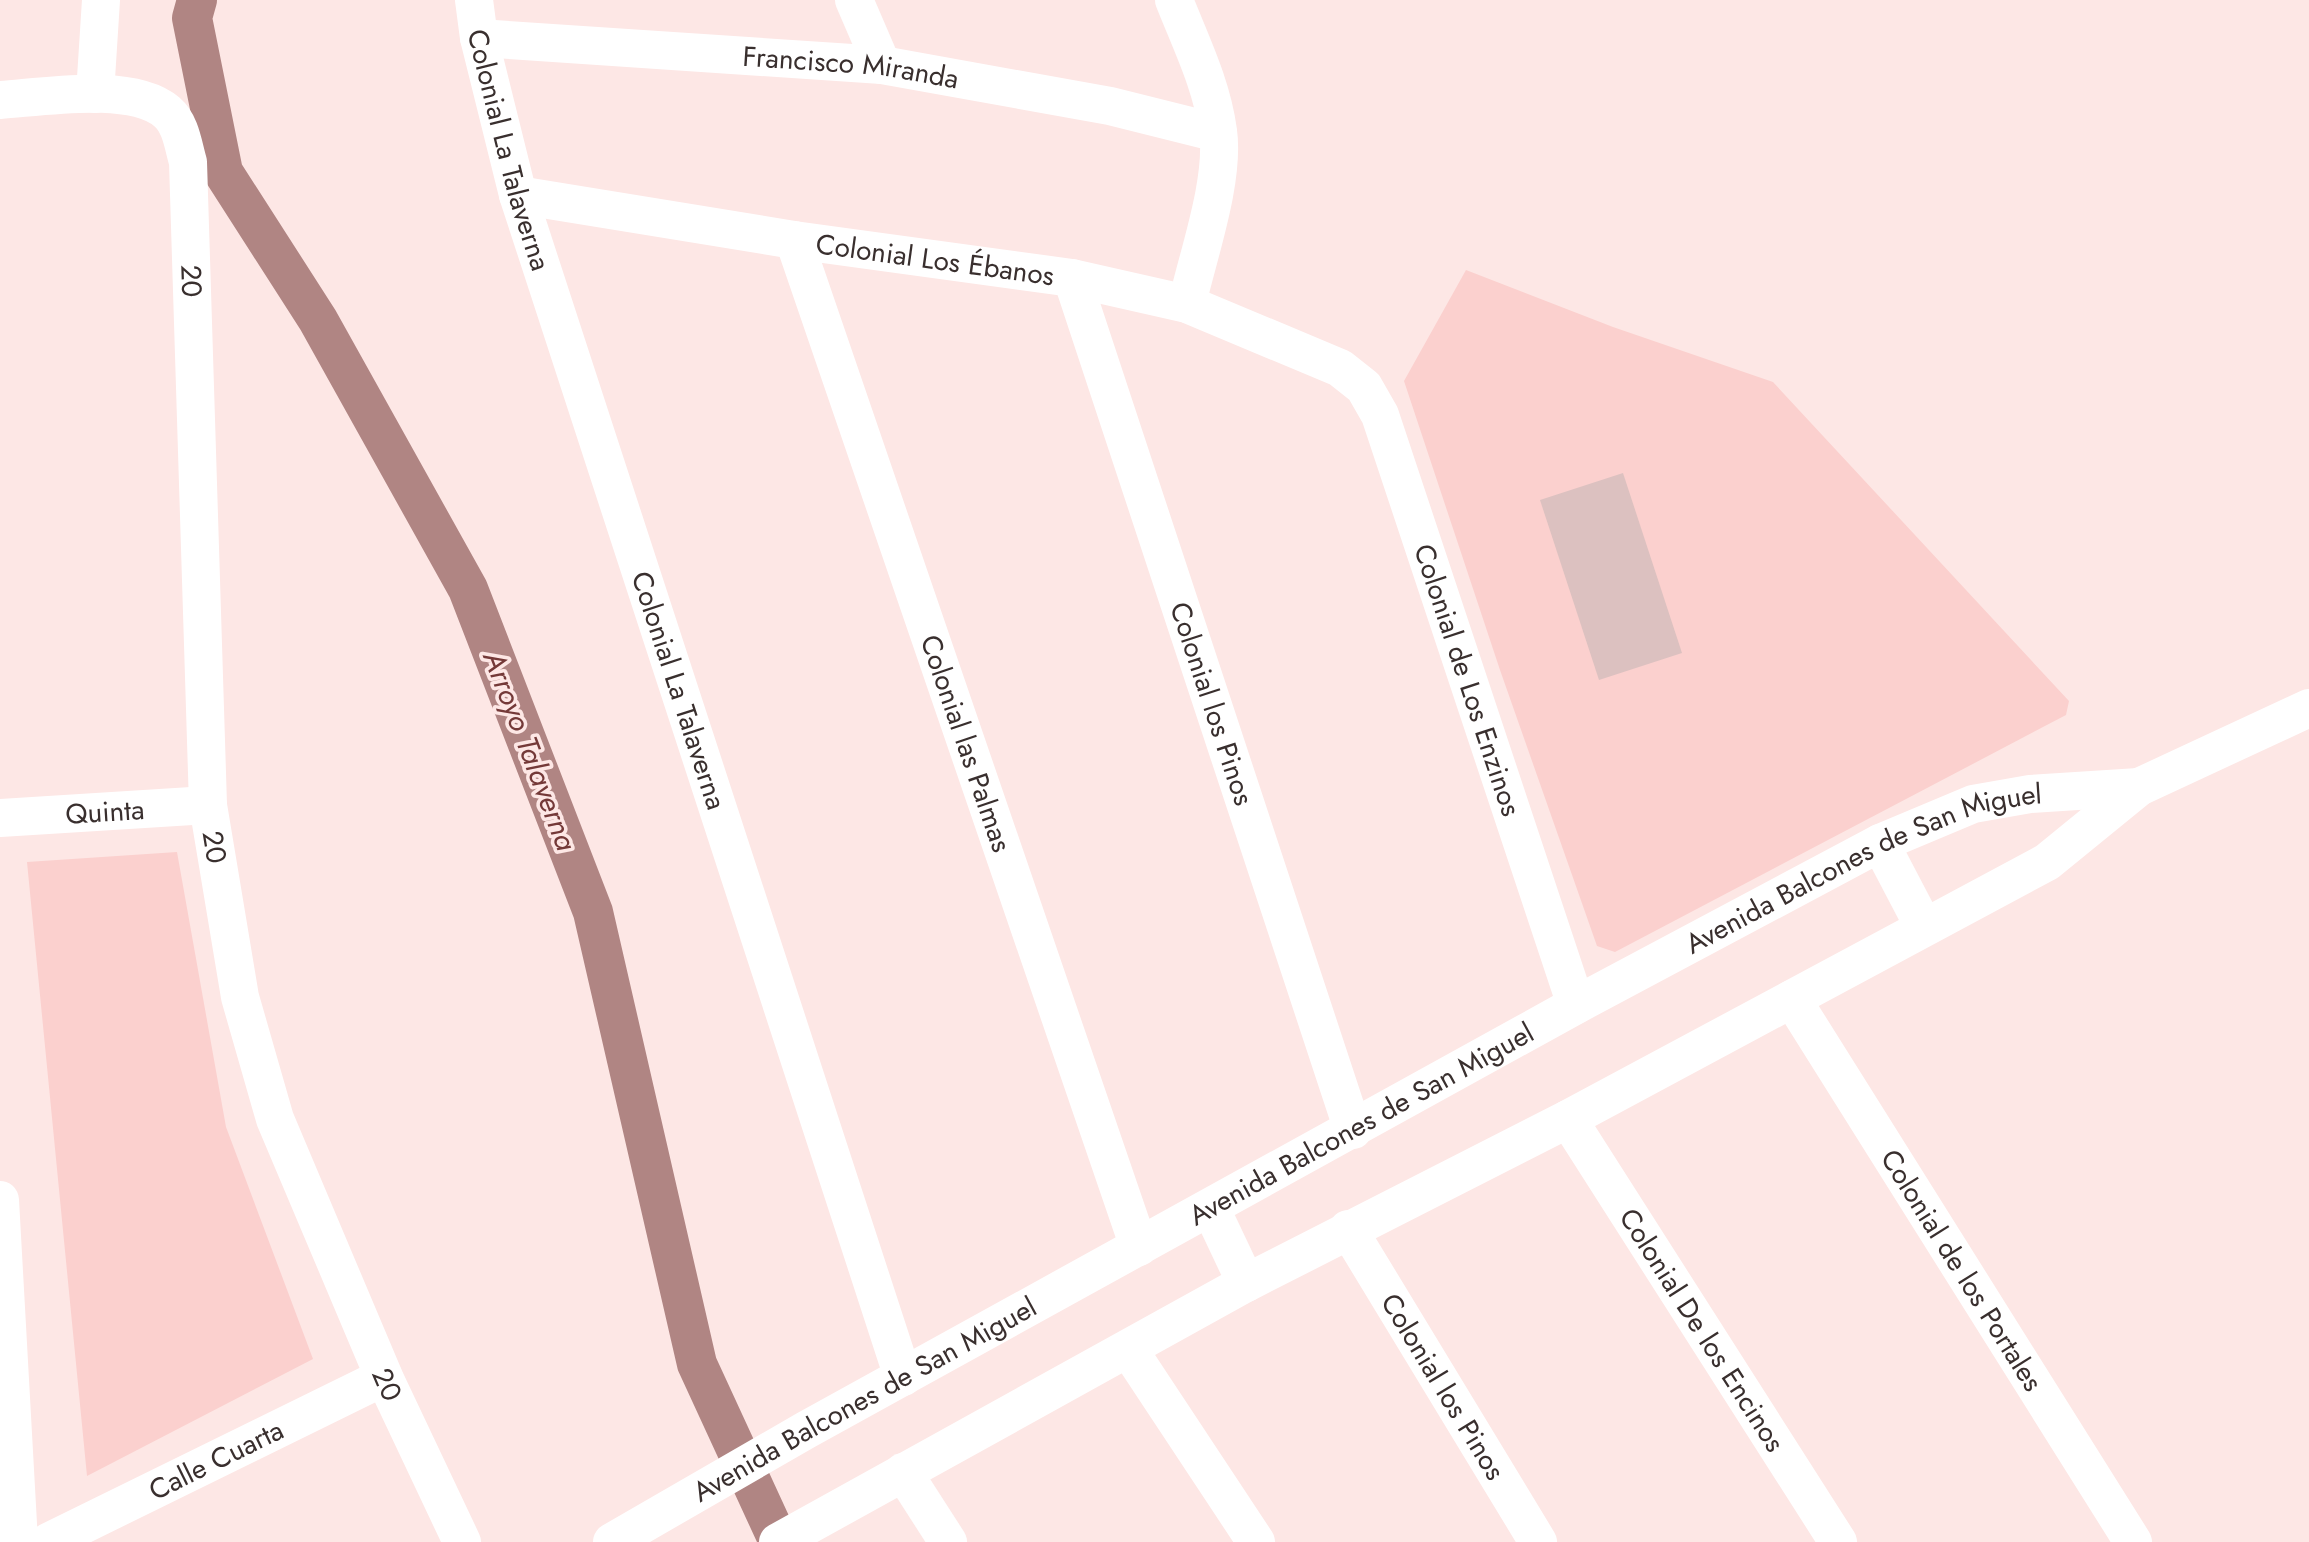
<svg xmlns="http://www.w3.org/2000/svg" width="2309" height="1542" font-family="Jost,sans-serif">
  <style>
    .green { fill: #fbd0ce }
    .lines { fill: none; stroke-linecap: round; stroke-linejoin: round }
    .canal { stroke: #b08583; stroke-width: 40 }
    .building { fill: #dcc1c0 }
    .minor { stroke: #fff; stroke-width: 38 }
    .labels { text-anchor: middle; stroke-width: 7; stroke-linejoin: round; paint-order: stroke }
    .street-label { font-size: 28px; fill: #392f2e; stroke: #fde7e5 }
    .water-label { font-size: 30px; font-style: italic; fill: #743938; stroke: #fde7e5 }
  </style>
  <rect width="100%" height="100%" fill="#fde7e5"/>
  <!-- green -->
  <path class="green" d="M1466,270L1613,327L1773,382L2069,701L2066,715L1615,952L1597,946L1500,670L1404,381Z
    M177,852L226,1127L313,1359L87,1476L27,862Z"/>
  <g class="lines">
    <!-- canal -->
    <path class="canal" d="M197,0L192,18L223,172L318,320L468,589L593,912L697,1364L779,1542"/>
  </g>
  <!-- building -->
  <path class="building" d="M1623,473L1682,653L1599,680L1540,500Z"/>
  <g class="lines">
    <!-- minor -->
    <g class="minor">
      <path id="s1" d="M474,0L479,38L518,195L903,1377"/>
      <path d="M854,0L882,65"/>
      <path d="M1174,0C1191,43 1212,85 1218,131C1225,180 1198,255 1187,304"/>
      <path id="s2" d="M479,38L882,65L1110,106L1218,133"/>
      <path d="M95,94L101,0"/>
      <path id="s3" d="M0,100C43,97 132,82 167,112C181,124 183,145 188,162L208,805L240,997L275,1119L384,1377L462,1542"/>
      <path id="s4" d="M518,195L794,240L1072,278L1187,304L1340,368L1364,387L1380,415L1576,1005"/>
      <path id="s5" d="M794,240L1139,1247"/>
      <path id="s6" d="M1072,278L1353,1130"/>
      <path id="s7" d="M0,818L208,805"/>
      <path d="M1880,843L1924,927"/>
      <path id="s8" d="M1792,999L2133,1542"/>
      <path id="s9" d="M1568,1119L1838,1542"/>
      <path d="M0,1200L19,1542"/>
      <path d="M1211,1209L1246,1283"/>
      <path id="s10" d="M1348,1229L1538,1542"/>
      <path d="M1129,1350L1256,1542"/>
      <path d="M903,1472L948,1542"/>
      <path id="s11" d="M48,1542L384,1377"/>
      <path id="s12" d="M612,1542L806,1430L1576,1005L1880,843L1973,804L2030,794L2139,787"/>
      <path d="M778,1542L1246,1283L1568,1119L2047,862L2139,787L2309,708"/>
    </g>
  </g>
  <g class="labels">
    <!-- street labels -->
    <g class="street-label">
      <text dy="10" stroke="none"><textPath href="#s2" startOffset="373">Francisco Miranda</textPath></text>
      <text dy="10" stroke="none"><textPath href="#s1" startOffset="154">Colonial La Talaverna</textPath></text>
      <text dy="10" stroke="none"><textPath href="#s4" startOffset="422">Colonial Los Ébanos</textPath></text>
      <text dy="10" stroke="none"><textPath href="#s3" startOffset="345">20</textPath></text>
      <text dy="10" stroke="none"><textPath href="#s4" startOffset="1186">Colonial de Los Enzinos</textPath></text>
      <text dy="10" stroke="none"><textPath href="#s1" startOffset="721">Colonial La Talaverna</textPath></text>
      <text dy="10" stroke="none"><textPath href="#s6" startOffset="448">Colonial los Pinos</textPath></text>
      <text dy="10" stroke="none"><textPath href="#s5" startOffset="532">Colonial las Palmas</textPath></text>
      <text dy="10" stroke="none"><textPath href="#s7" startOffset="105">Quinta</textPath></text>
      <text dy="10" stroke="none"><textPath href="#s3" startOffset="912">20</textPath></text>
      <text dy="10" stroke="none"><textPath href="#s12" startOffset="1424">Avenida Balcones de San Miguel</textPath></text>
      <text dy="10" stroke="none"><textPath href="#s12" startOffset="858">Avenida Balcones de San Miguel</textPath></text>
      <text dy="10" stroke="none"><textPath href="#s8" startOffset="320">Colonial de los Portales</textPath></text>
      <text dy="10" stroke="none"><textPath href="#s9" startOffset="250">Colonial De los Encinos</textPath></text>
      <text dy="10" stroke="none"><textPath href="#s3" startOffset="1479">20</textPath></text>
      <text dy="10" stroke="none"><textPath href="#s10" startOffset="184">Colonial los Pinos</textPath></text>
      <text dy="10" stroke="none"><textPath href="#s12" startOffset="290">Avenida Balcones de San Miguel</textPath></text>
      <text dy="10" stroke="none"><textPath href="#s11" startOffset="187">Calle Cuarta</textPath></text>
    </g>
    <!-- water labels -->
    <g class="water-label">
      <text transform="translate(530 751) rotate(69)" y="10">Arroyo Talaverna</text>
    </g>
  </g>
</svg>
